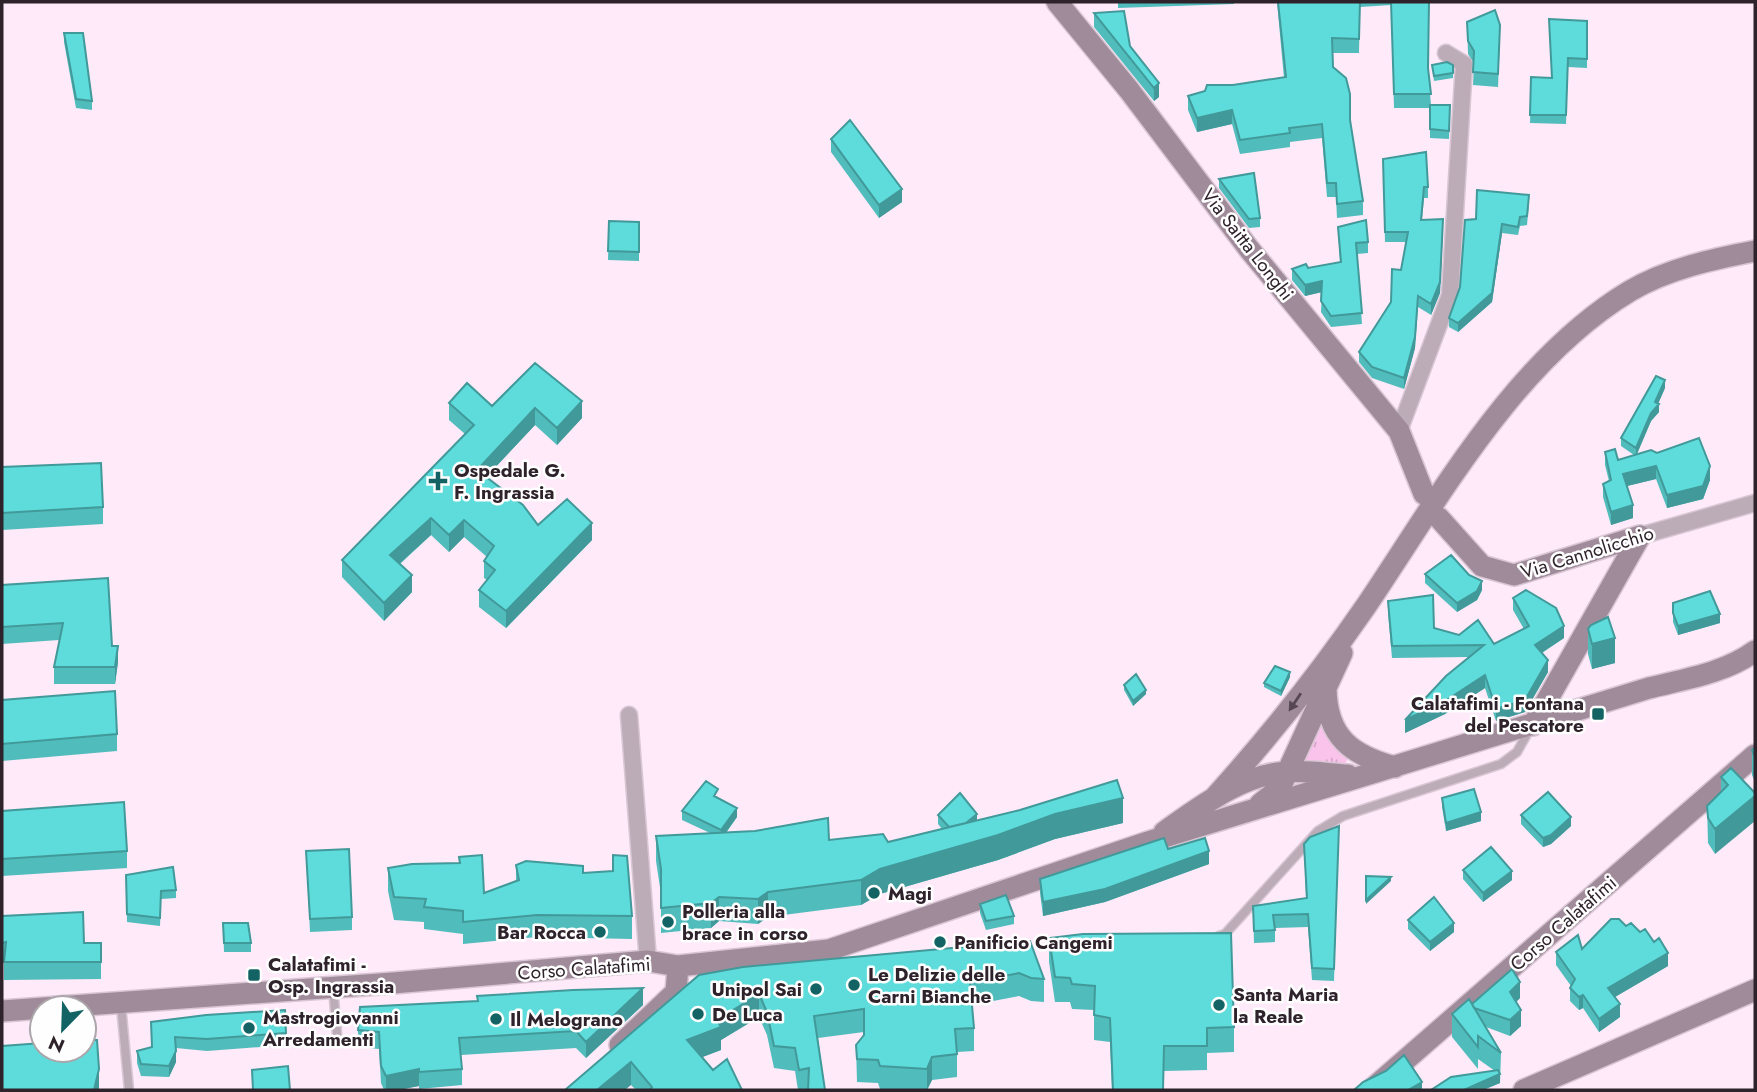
<svg xmlns="http://www.w3.org/2000/svg" width="1757" height="1092" font-family="Jost,sans-serif">
  <style>
    .grass { fill: url(#grass-tufts) }
    .lines { fill: none; stroke-linecap: round; stroke-linejoin: round }
    .lane-casing { stroke: #d9c6d4; stroke-width: 11 }
    .street-casing { stroke: #d9c6d4; stroke-width: 19 }
    .secondary-casing { stroke: #d9c6d4; stroke-width: 24 }
    .lane { stroke: #bbacb7; stroke-width: 8 }
    .street { stroke: #bbacb7; stroke-width: 16 }
    .secondary { stroke: #a08b9a; stroke-width: 21 }
    .wall { fill: #51bcbc }
    .shaded-wall { fill: #429999 }
    .building { fill: #5edbdb; stroke: #429999; stroke-width: 2 }
    .oneway { fill: #564752 }
    .poi-dot { fill: #146364; stroke: #fefefe; stroke-width: 2.5 }
    .labels { text-anchor: middle; stroke-width: 5; stroke-linejoin: round; paint-order: stroke }
    .street-label { font-size: 19px; fill: #2e222b; stroke: #fefefe }
    .poi-label { font-size: 19px; font-weight: bold; fill: #2e222b; stroke: #fefefe; text-anchor: start }
  </style>
  <defs>
    <pattern id="grass-tufts" width="24" height="20" patternUnits="userSpaceOnUse" patternTransform="scale(1.75)"><rect width="24" height="20" fill="#f9c3ec"/><path d="M3 7l-1-3M5 7V3M7 7l1-3M15 17l-1-3M17 17v-4M19 17l1-3" fill="none" stroke="#d6a7cb"/></pattern>
  </defs>
  <rect width="100%" height="100%" fill="#feeaf9"/>
  <!-- grass -->
  <path class="grass" d="M1321,716L1348,757L1346,763H1307L1304,755Z"/>
  <g class="lines">
    <defs>
      <path id="lane" d="M1219,936L1225,934L1318,831L1343,816L1501,764L1517,752L1531,727
        M333,987L337,1034
        M121,1005L129,1090"/>
      <path id="street" d="M1399,431L1450,295L1464,64L1446,53
        M1640,536L1755,503
        M629,715L648,961"/>
      <path id="secondary" d="M1057,2L1129,90L1249,249L1399,431L1424,494
        M1439,518L1482,566L1514,575L1640,536
        M1326,689C1327,737 1351,755 1395,767
        M1533,725L1640,536
        M1215,797C1269,737 1320,673 1366,606C1439,498 1515,360 1630,291C1667,269 1713,259 1755,251
        M1260,804L1280,788L1342,653
        M1164,832C1200,807 1242,774 1287,772C1307,770 1328,774 1348,775
        M2,1011L393,983L648,961L678,966L829,950L1148,842L1649,688C1685,679 1725,673 1755,651
        M620,1045L676,992L678,966
        M1371,1090L1755,755
        M1524,1090L1755,990"/>
    </defs>
    <!-- lane casing -->
    <use href="#lane" class="lane-casing"/>
    <!-- street casing -->
    <use href="#street" class="street-casing"/>
    <!-- secondary casing -->
    <use href="#secondary" class="secondary-casing"/>
    <!-- lane -->
    <use href="#lane" class="lane"/>
    <!-- street -->
    <use href="#street" class="street"/>
    <!-- secondary -->
    <use href="#secondary" class="secondary"/>
  </g>
  <!-- wall -->
  <path class="wall" d="M1118,2H1234V4L1118,8Z
    M1277,2H1429L1428,70L1431,105L1450,114L1449,139L1430,138V108H1394L1391,5L1360,7L1359,53H1333V67L1350,120L1363,201V215L1337,218L1336,197H1327L1322,138L1290,142V147L1240,154L1232,124L1197,132L1188,110V96L1233,85L1284,78Z
    M1094,13L1130,46L1159,97L1154,101L1094,27Z
    M1587,21V68L1568,67L1566,124L1530,123L1531,77L1552,78Z
    M1467,22L1500,39L1498,87L1473,85L1474,63L1468,54Z
    M64,33L92,101V110L76,108L64,42Z
    M1432,65H1453V78L1434,81Z
    M831,139L902,202L879,218L831,152Z
    M1383,159L1428,187V198H1424L1422,220L1443,230L1440,293L1431,315L1418,307L1415,348L1404,389L1372,378L1359,362V352L1391,302L1401,270L1406,242H1385Z
    M1219,179L1260,218V227L1249,228L1219,188Z
    M1529,204L1527,225L1520,226L1518,235L1502,233L1492,302L1458,332L1449,327V318L1460,287L1476,219Z
    M609,221L639,222V261L608,260Z
    M1338,227L1368,242V253L1357,254L1362,324L1331,327L1321,312L1322,292L1305,296L1292,280V269L1308,268L1340,263Z
    M535,363L582,418L557,445L535,425L486,477L538,525L592,540L506,628L479,607V590L487,580L484,578V561L487,557L464,537L449,552L431,535L400,564L412,592L384,621L342,577V560L465,434L449,420V403L492,406Z
    M1665,388L1658,404L1659,412L1651,421L1637,454L1657,453L1710,480L1703,499L1667,508L1656,479L1627,486L1633,518L1611,525L1603,497V484L1609,481L1605,465V452L1618,460L1634,455L1621,446V438Z
    M2,467L103,507V524L2,530Z
    M1425,574L1482,590L1477,600L1457,612L1425,583Z
    M2,585L112,646L118,662L115,684H54V667L59,640L2,644Z
    M1513,598L1564,638L1542,653L1548,672L1525,712L1496,721L1485,688L1445,714L1405,733L1468,657L1392,658L1388,613V601L1434,628L1494,644L1524,629L1513,610Z
    M1673,613L1720,623L1678,635L1673,622Z
    M1588,629L1615,663L1592,669L1588,654Z
    M1290,677L1281,696L1264,687V683Z
    M1124,685L1146,694L1133,706L1124,690Z
    M2,700L117,734V751L2,761Z
    M1755,748V782L1752,775V750Z
    M1731,768L1715,854L1708,843L1707,806L1721,792V777Z
    M718,798L737,817L726,833L829,840L888,842L942,829L938,824V815L977,820L1123,823L1055,839L998,860L880,894L861,905L768,917L758,924L719,921L711,928L661,933V894L656,861V836L710,833L682,820V811Z
    M1442,798L1481,821L1446,831L1442,807Z
    M2,811L127,851V868L2,876Z
    M1521,815L1571,826L1551,844L1543,847L1521,824Z
    M1339,826L1334,981L1312,980L1308,927L1275,928V942L1254,943L1253,906L1306,899L1304,844Z
    M1168,849L1209,864L1105,902L1043,916L1040,893V879Z
    M306,851L352,917V930L310,932Z
    M516,865L583,873L632,916V939L537,937L463,944V934L424,929V922L394,920L388,891V868L484,893L516,881Z
    M1463,870L1512,880L1483,902L1463,879Z
    M126,875L176,890V898L161,899L160,926L127,922Z
    M980,904L1014,916V924L986,930L980,913Z
    M2,916L84,943H101V979L4,980V960H2Z
    M1408,920L1454,932L1430,951L1408,929Z
    M223,923L251,943V952H224Z
    M1049,938L1234,1027V1052L1207,1053V1070L1164,1071V1090H1112L1110,1042L1094,1040V1010L1072,1009L1070,1002H1055L1049,962Z
    M1030,941L1044,979V1002L1031,1001L1019,996L972,1005L974,1028V1051L957,1052V1077L932,1080L927,1090L880,1089L878,1083L857,1082L856,1045L864,1035V1032L818,1038L825,1090H798L795,1071L774,1068L767,1035L759,1017L721,1040V1050L702,1057L713,1070L742,1090H636L631,1085L565,1090L699,975Z
    M1582,949L1668,966L1615,997L1620,1017L1599,1032L1583,1008L1579,1010L1570,1001V988L1571,986L1556,965V952Z
    M1520,998L1516,1002L1521,1026L1510,1036L1486,1027L1501,1053L1500,1083L1483,1090H1431L1495,1071L1478,1059V1069L1452,1037V1014L1472,1004Z
    M643,1005L586,1058L576,1048L461,1055L462,1069V1085L419,1089V1086L398,1090H384L381,1083L379,1049L358,1047V1030Z
    M151,1022L286,1033V1045L207,1051L176,1048V1062L169,1077L141,1076L137,1063V1051L152,1047Z"/>
  <!-- shaded-wall -->
  <path class="shaded-wall" d="M1159,83V97L1154,101V88Z
    M1232,110V124L1197,132V118Z
    M902,189V202L879,218V205Z
    M1443,219L1440,293L1431,315V304Z
    M1502,224V233L1492,302L1458,332V323Z
    M1322,281V292L1305,296V285Z
    M1418,296L1415,348L1404,389V378Z
    M1665,380V388L1657,406L1659,404V412L1651,421L1636,456V448Z
    M582,401V418L557,445V428Z
    M535,408V425L477,487V470Z
    M1656,466V479L1623,487V474Z
    M1710,466V480L1703,499L1667,508V495Z
    M1633,505V518L1611,525V512Z
    M431,518V535L390,572V555Z
    M464,520V537L449,552V535Z
    M592,523V540L506,628V611Z
    M412,575V592L384,621V603Z
    M1482,581V590L1477,600L1457,612V603Z
    M1720,614V623L1678,635V626Z
    M1564,626V638L1535,657V645Z
    M1615,638V663L1592,669V644Z
    M118,646V662L115,684V667Z
    M1548,660V672L1525,712L1496,721V709Z
    M1290,672V677L1281,696V691Z
    M1485,675V688L1445,714L1405,733V720Z
    M1146,690V694L1133,706V701Z
    M1755,796V821L1715,854V829Z
    M1123,798V823L1055,839L998,860L880,894L861,905V880L880,869L1055,814Z
    M737,808V817L721,839V830Z
    M1481,812V821L1446,831V823Z
    M977,814V823L954,832Z
    M1571,817V826L1551,844L1543,847V838Z
    M1209,851V864L1105,902L1043,916V902Z
    M1512,871V880L1483,902V893Z
    M1391,877V881L1366,904V900Z
    M768,892V917L758,924V899Z
    M719,897V921L711,928V903Z
    M1454,923V932L1430,951V942Z
    M1668,953V966L1608,1001V988Z
    M1520,982V998L1510,1008V992Z
    M643,988V1005L586,1058V1042Z
    M759,994V1017L721,1040V1050L687,1063V1040L717,1020Z
    M1583,995V1008L1579,1010V997Z
    M1620,1004V1017L1599,1032V1019Z
    M1521,1010V1026L1510,1036V1020Z
    M176,1051V1062L169,1077V1066Z
    M932,1057V1080L927,1090V1069Z
    M631,1062V1085L625,1090H597Z
    M99,1069V1090H94Z
    M419,1069V1086L398,1090H386V1076Z
    M1500,1074V1083L1483,1090H1464Z
    M1422,1082V1090H1408Z"/>
  <!-- building -->
  <path class="building" d="M1278,2H1360L1359,39L1332,38L1333,67L1346,78L1350,94V120L1363,201L1337,204L1336,183H1327L1322,124L1289,128L1290,133L1240,140L1232,110L1197,118L1188,96L1205,91L1207,85H1233L1286,77Z
    M1391,2H1429L1428,68L1431,94H1394Z
    M1495,10L1500,25L1498,74L1473,72L1474,51L1468,41L1467,22Z
    M1124,11L1130,46L1159,83L1154,88L1094,13Z
    M1549,19L1587,21V59L1568,58L1566,115H1530L1531,77L1552,78Z
    M64,33H83L92,101L76,99Z
    M1447,62L1453,65V73L1434,76L1432,65Z
    M1430,105H1450L1449,131L1430,129Z
    M850,120L902,189L879,205L831,139Z
    M1426,152L1428,187H1424L1421,220L1443,219L1440,282L1431,304L1418,296L1415,337L1404,378L1372,367L1359,352L1391,302L1392,269L1401,270L1408,232H1385L1383,159Z
    M1254,173L1260,218L1249,219L1219,179Z
    M1477,190L1529,195L1527,216L1520,217L1518,227L1502,224L1492,293L1458,323L1449,318L1460,287L1465,220L1476,219Z
    M1366,220L1368,242L1356,243L1362,313L1331,316L1321,301L1322,281L1305,285L1292,269L1306,264L1308,268L1341,262L1338,227Z
    M609,221L639,222V252L608,251Z
    M535,363L582,401L557,428L535,408L477,470L523,505L538,525L567,499L592,523L506,611L479,590L495,570L484,561L494,546L464,520L449,535L431,518L390,555L412,575L384,603L342,560L474,425L449,403L467,383L492,406Z
    M1656,376L1665,380L1655,402L1659,404L1651,413L1636,448L1621,438Z
    M1699,438L1710,466L1703,486L1667,495L1656,466L1623,474L1633,505L1611,512L1603,484L1611,480L1605,452L1615,449L1618,460L1651,450L1657,453Z
    M101,463L103,507L2,513V467Z
    M1451,555L1469,575L1482,581L1477,591L1457,603L1425,574Z
    M108,578L112,646H118L115,667H54L63,623L2,627V585Z
    M1526,590L1556,608L1564,626L1535,645L1548,660L1525,700L1496,709L1485,675L1445,701L1405,720L1446,676L1484,645L1392,646L1388,601L1433,595L1434,628L1459,635L1478,620L1494,644L1529,626L1513,598Z
    M1710,591L1720,614L1678,626L1673,613V603Z
    M1608,617L1615,638L1592,644L1588,629L1591,625Z
    M1275,666L1290,672L1281,691L1264,683Z
    M1136,674L1146,690L1133,701L1124,685Z
    M115,691L117,734L2,744V700Z
    M1754,748H1755V757L1752,750Z
    M1731,768L1755,793V796L1715,829L1708,818L1707,806L1728,785L1721,777Z
    M1117,780L1123,798L1055,814L998,835L880,869L861,880L768,892L758,899L719,897L711,903L661,908V869L656,836L755,831L828,818L829,840L883,834L888,842L1020,810Z
    M706,781L718,789L714,796L737,808L721,830L682,811Z
    M1474,789L1481,812L1446,823L1442,798Z
    M1548,792L1571,817L1551,835L1543,838L1521,815Z
    M960,793L977,814L966,823L949,827L938,815Z
    M124,802L127,851L2,859V811Z
    M1339,826L1334,969L1312,968L1308,914L1273,915L1275,930L1254,931L1253,906L1307,898L1304,844L1310,837Z
    M1164,838L1168,849L1205,838L1209,851L1105,889L1043,902L1040,879Z
    M1491,847L1512,871L1483,893L1463,870Z
    M349,849L352,917L310,919L306,851Z
    M482,855L484,893L519,880L516,865L526,861L583,866V873L613,871V855L627,856L632,916L537,915L463,922V911L424,907L426,899L394,897L388,868L412,864L460,863L459,857Z
    M173,867L176,890L161,891L160,918L127,914L126,875Z
    M1366,876L1391,877L1366,900Z
    M1006,895L1014,916L986,921L980,904Z
    M1434,897L1454,923L1430,942L1408,920Z
    M83,912L84,943H101V962H4L6,942L2,943V916Z
    M1611,919H1619L1626,926L1631,923L1640,932L1645,929L1654,942L1659,938L1668,953L1608,988L1620,1004L1599,1019L1583,995L1579,997L1570,988L1575,979L1556,952L1578,935L1582,949Z
    M223,923H248L251,943H224Z
    M1231,933L1234,1027L1207,1028V1046H1164L1163,1090H1113L1110,1018L1094,1015L1095,986L1072,984L1070,978L1055,977L1049,938L1083,934Z
    M1030,941L1044,979L1031,978L1019,973L970,983L974,1028L955,1029L957,1054L932,1057L927,1069L880,1066L878,1060L857,1059L856,1045L864,1035V1009L814,1016L825,1090H808L809,1068L799,1070L795,1048L774,1046L767,1012L759,994L717,1020L721,1027L687,1040L713,1070L727,1059L742,1090H650L652,1087L631,1062L597,1090H565L699,975L743,967Z
    M1512,969L1520,982L1510,992L1521,1010L1510,1020L1474,1008L1472,1004Z
    M643,988L586,1042L576,1031L459,1038L462,1069L419,1072V1069L386,1076L381,1066L379,1032L358,1030L360,1007L478,1001L477,996L573,990Z
    M1469,999L1501,1053L1478,1036V1047L1452,1014Z
    M285,1010L286,1033L207,1039L175,1037L176,1051L169,1066L141,1064L137,1051L152,1047L151,1022L206,1015Z
    M84,1040H97L99,1069L94,1090H2V1046L42,1043V1050H84Z
    M1404,1055L1422,1082L1408,1090H1354L1363,1082L1386,1071Z
    M288,1066L290,1090H253L252,1070Z
    M1498,1070L1500,1074L1464,1090H1431L1451,1077Z"/>
  <!-- one-way arrows -->
  <defs><path id="oneway-solid" d="M-6-.8H1V-3.2L6.5 0L1 3.2V.8H-6Z" transform="scale(1.75)"/></defs>
  <use class="oneway" href="#oneway-solid" transform="translate(1295 702) rotate(124)"/>
  <!-- markers -->
  <g class="poi-dot">
    <path d="M434.5 470.5h7v7h7v7h-7v7h-7v-7h-7v-7h7z"/>
    <rect x="1591" y="707" width="14" height="14" rx="3.5"/>
    <circle cx="874" cy="893" r="7"/>
    <circle cx="668" cy="922" r="7"/>
    <circle cx="600" cy="932" r="7"/>
    <circle cx="940" cy="942" r="7"/>
    <rect x="247" y="968" width="14" height="14" rx="3.5"/>
    <circle cx="854" cy="985" r="7"/>
    <circle cx="816" cy="989" r="7"/>
    <circle cx="1219" cy="1005" r="7"/>
    <circle cx="698" cy="1014" r="7"/>
    <circle cx="496" cy="1019" r="7"/>
    <circle cx="249" cy="1028" r="7"/>
  </g>
  <g class="labels">
    <!-- street labels -->
    <g class="street-label">
      <text transform="translate(1248 244) rotate(52)" y="7">Via Saitta Longhi</text>
      <text transform="translate(1587 552) rotate(-17)" y="7">Via Cannolicchio</text>
      <text transform="translate(1563 923) rotate(-41)" y="7">Corso Calatafimi</text>
      <text transform="translate(584 968) rotate(-4)" y="7">Corso Calatafimi</text>
    </g>
    <!-- poi labels -->
    <g class="poi-label">
      <text x="454" y="477">Ospedale G.<tspan x="454" dy="22">F. Ingrassia</tspan></text>
      <text x="1584" y="710" text-anchor="end">Calatafimi - Fontana<tspan x="1584" dy="22">del Pescatore</tspan></text>
      <text x="888" y="900">Magi</text>
      <text x="682" y="918">Polleria alla<tspan x="682" dy="22">brace in corso</tspan></text>
      <text x="586" y="939" text-anchor="end">Bar Rocca</text>
      <text x="954" y="949">Panificio Cangemi</text>
      <text x="268" y="971">Calatafimi -<tspan x="268" dy="22">Osp. Ingrassia</tspan></text>
      <text x="868" y="981">Le Delizie delle<tspan x="868" dy="22">Carni Bianche</tspan></text>
      <text x="802" y="996" text-anchor="end">Unipol Sai</text>
      <text x="1233" y="1001">Santa Maria<tspan x="1233" dy="22">la Reale</tspan></text>
      <text x="712" y="1021">De Luca</text>
      <text x="263" y="1024">Mastrogiovanni<tspan x="263" dy="22">Arredamenti</tspan></text>
      <text x="510" y="1026">Il Melograno</text>
    </g>
  </g>
  <!-- border -->
  <rect width="1757" height="1092" fill="none" stroke="#2e222b" stroke-width="7"/>
  <!-- north arrow -->
  <g transform="translate(63 1029) rotate(203)"><circle r="33" fill="#fefefe" stroke="#aba6aa" stroke-width="2"/>
  <path d="M0-5L12 26L0 18L-12 26Z" fill="#146364"/>
  <text y="-10" font-size="19" font-weight="bold" text-anchor="middle" fill="#2e222b">N</text>
  </g>
</svg>
